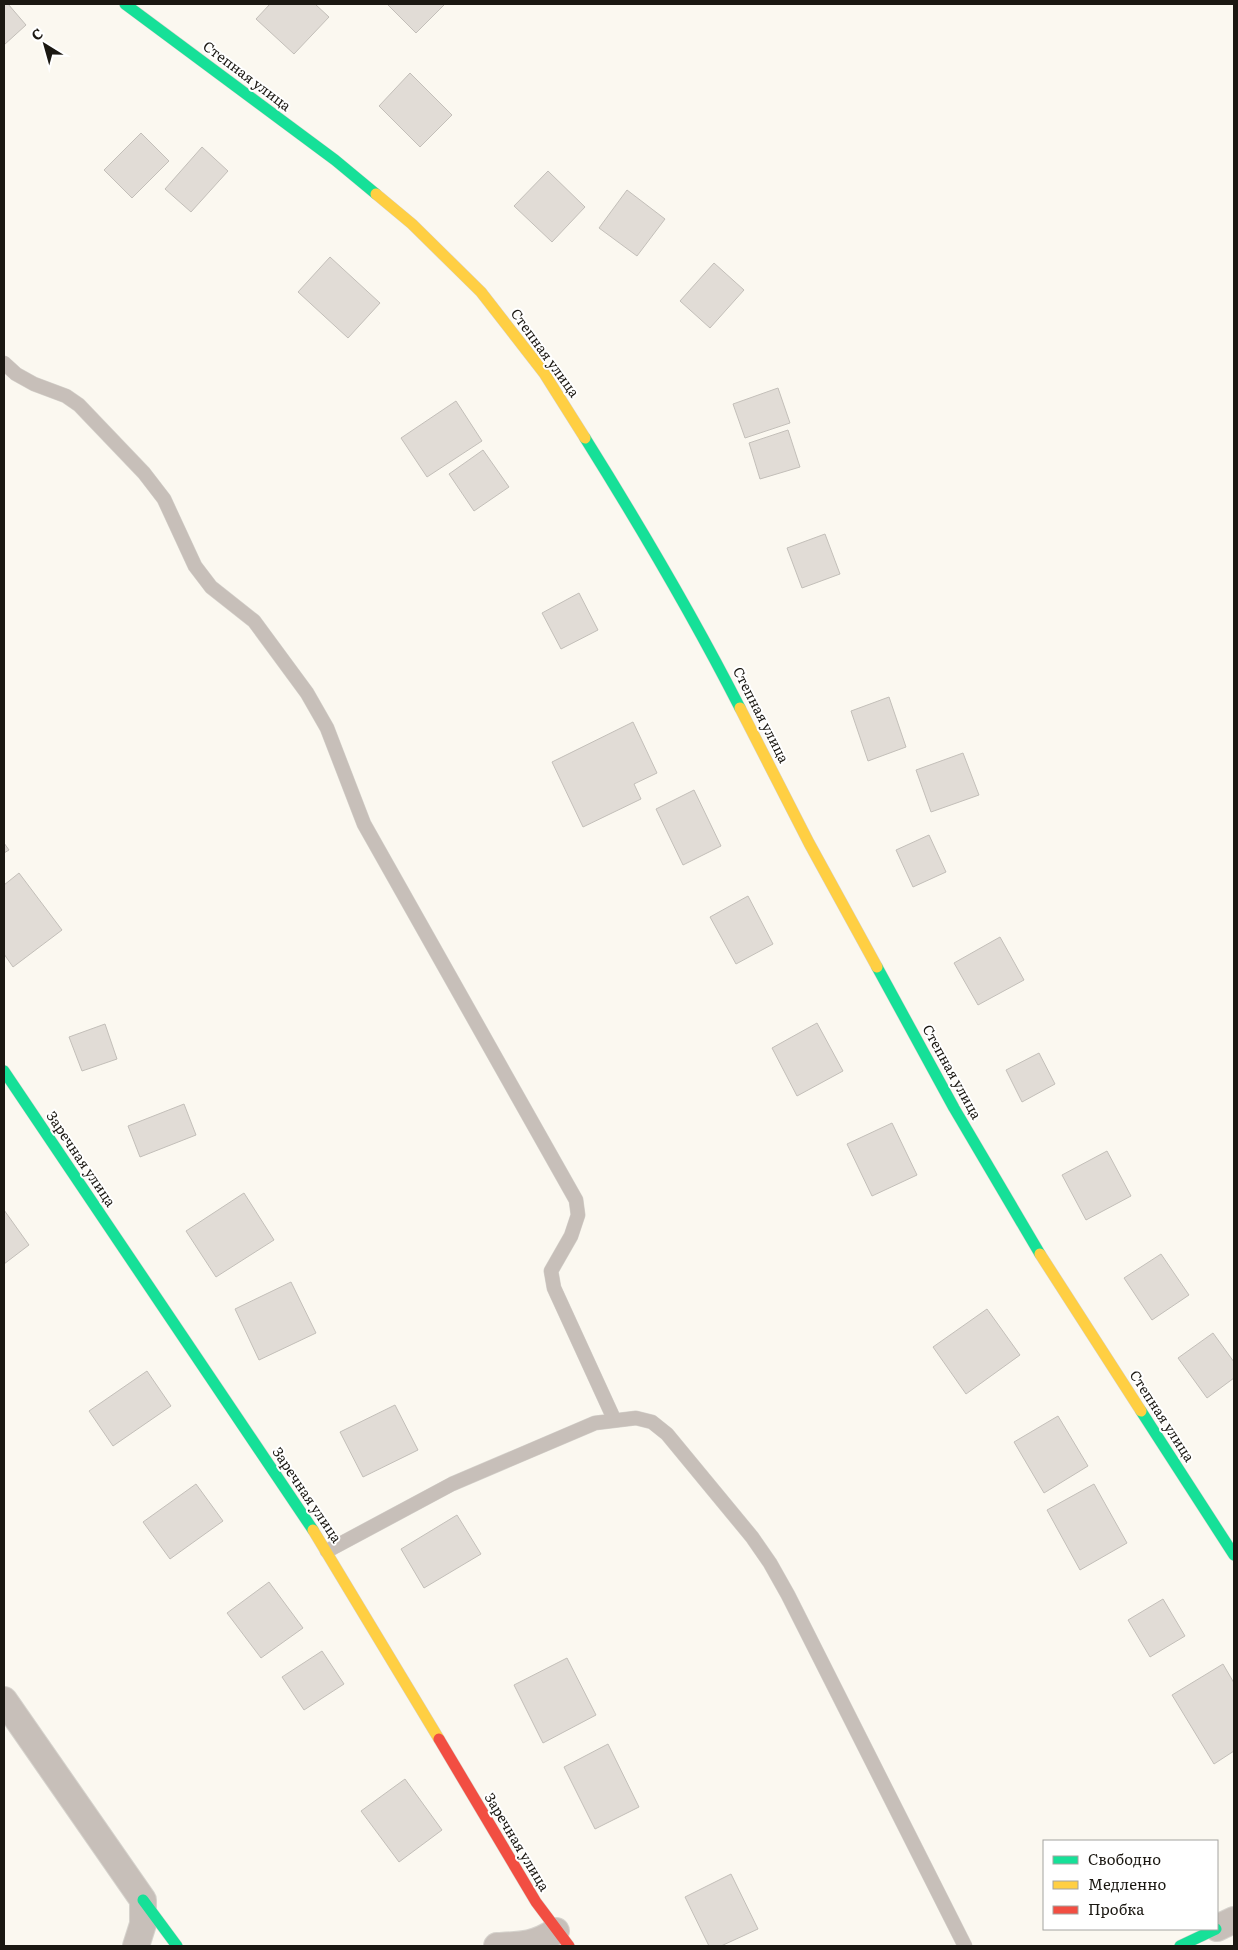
<svg xmlns="http://www.w3.org/2000/svg" width="1238" height="1950" font-family="Literata,serif">
  <style>
    .building { fill: #e1dcd6; stroke: #c3bfb9 }
    .lines { fill: none; stroke-linecap: round; stroke-linejoin: round }
    .lane-casing { stroke: #d6d3cd; stroke-width: 15 }
    .street-casing { stroke: #d6d3cd; stroke-width: 28 }
    .fast-casing { stroke: #d6d3cd; stroke-width: 12 }
    .slow-casing { stroke: #d6d3cd; stroke-width: 12 }
    .jam-casing { stroke: #d6d3cd; stroke-width: 12 }
    .lane { stroke: #c7bfb9; stroke-width: 14 }
    .street { stroke: #c7bfb9; stroke-width: 26 }
    .fast { stroke: #16e098; stroke-width: 11 }
    .slow { stroke: #ffcf43; stroke-width: 11 }
    .jam { stroke: #f24e42; stroke-width: 11 }
    .labels { text-anchor: middle; stroke-width: 4; stroke-linejoin: round; paint-order: stroke }
    .street-label { font-size: 14px; fill: #1b1812; stroke: #fff }
  </style>
  <rect width="100%" height="100%" fill="#fbf8f0"/>
  <!-- building -->
  <path class="building" d="M4,4H8L26,25L4,45Z
    M270,4H315L329,17L294,54L256,19Z
    M387,4H445L416,33Z
    M410,73L452,115L420,147L379,106Z
    M141,133L169,161L132,198L104,170Z
    M202,147L228,171L191,212L165,189Z
    M548,171L585,207L552,242L514,206Z
    M627,190L665,219L637,256L599,228Z
    M330,257L380,303L348,338L298,292Z
    M714,263L744,290L710,328L680,301Z
    M778,388L790,423L745,438L733,404Z
    M456,401L482,441L427,477L401,438Z
    M788,430L800,467L760,479L749,443Z
    M483,450L509,487L474,511L449,474Z
    M825,534L840,574L802,588L787,548Z
    M579,593L598,630L561,649L542,613Z
    M889,697L906,747L868,761L851,711Z
    M633,722L657,773L634,784L641,799L583,827L552,762Z
    M963,753L979,795L931,812L916,770Z
    M694,790L721,846L683,865L656,809Z
    M929,835L946,872L913,887L896,850Z
    M4,843L9,850L4,853Z
    M19,873L62,930L13,967L4,954V885Z
    M748,896L773,944L736,964L710,917Z
    M1000,937L1024,980L978,1005L954,963Z
    M817,1023L843,1071L797,1096L772,1048Z
    M105,1024L117,1059L82,1071L69,1037Z
    M1039,1053L1055,1084L1022,1102L1006,1070Z
    M184,1104L196,1135L140,1157L128,1126Z
    M892,1123L917,1175L872,1196L847,1144Z
    M1107,1151L1131,1196L1086,1220L1062,1175Z
    M244,1193L274,1240L216,1277L186,1231Z
    M4,1210L29,1245L4,1264Z
    M1161,1254L1189,1295L1152,1320L1124,1278Z
    M291,1282L316,1333L259,1360L235,1309Z
    M987,1309L1020,1355L966,1394L933,1347Z
    M1213,1333L1234,1362V1378L1207,1398L1178,1358Z
    M147,1371L171,1406L113,1446L89,1411Z
    M395,1405L418,1450L363,1477L340,1432Z
    M1058,1416L1088,1466L1044,1493L1014,1442Z
    M196,1484L223,1521L170,1559L143,1522Z
    M1094,1484L1127,1543L1080,1570L1047,1510Z
    M457,1515L481,1554L424,1588L401,1549Z
    M269,1582L303,1628L261,1658L227,1613Z
    M1163,1599L1185,1636L1150,1657L1128,1620Z
    M322,1651L344,1684L304,1710L282,1677Z
    M567,1658L596,1715L543,1743L514,1685Z
    M1223,1664L1234,1683V1751L1214,1764L1172,1695Z
    M608,1744L639,1807L595,1829L564,1767Z
    M405,1779L442,1830L399,1862L361,1811Z
    M731,1874L758,1929L721,1946H709L685,1897Z"/>
  <g class="lines">
    <defs>
      <path id="lane" d="M4,363L16,374L34,384L66,396L79,405L144,473L164,499L195,566L211,587L254,621L307,693L327,728L364,824L576,1200L578,1215L571,1236L551,1271L554,1288L614,1419
        M327,1551L452,1484L595,1423L636,1418L652,1422L667,1434L752,1537L770,1563L788,1595L965,1946"/>
      <path id="street" d="M4,1700L143,1900V1924L136,1946
        M1217,1928L1234,1920
        M497,1946C522,1945 535,1945 556,1931"/>
      <path id="fast" d="M125,4L335,160L376,194
        M585,438C640,526 693,616 740,708
        M877,967L954,1108L1040,1254
        M4,1071L313,1530
        M1141,1411L1234,1555
        M143,1900L177,1946
        M1180,1946L1216,1929"/>
      <path id="slow" d="M376,194L412,224L481,292L544,373L585,438
        M740,708L809,843L877,967
        M1040,1254L1141,1411
        M313,1530L439,1739"/>
      <path id="jam" d="M439,1739L536,1902L569,1946"/>
    </defs>
    <!-- lane casing -->
    <use href="#lane" class="lane-casing"/>
    <!-- street casing -->
    <use href="#street" class="street-casing"/>
    <!-- fast casing -->
    <use href="#fast" class="fast-casing"/>
    <!-- slow casing -->
    <use href="#slow" class="slow-casing"/>
    <!-- jam casing -->
    <use href="#jam" class="jam-casing"/>
    <!-- lane -->
    <use href="#lane" class="lane"/>
    <!-- street -->
    <use href="#street" class="street"/>
    <!-- fast -->
    <use href="#fast" class="fast"/>
    <!-- slow -->
    <use href="#slow" class="slow"/>
    <!-- jam -->
    <use href="#jam" class="jam"/>
  </g>
  <g class="labels">
    <!-- street labels -->
    <g class="street-label">
      <text transform="translate(247 76) rotate(37)" y="5">Степная улица</text>
      <text transform="translate(545 353) rotate(54)" y="5">Степная улица</text>
      <text transform="translate(761 715) rotate(63)" y="5">Степная улица</text>
      <text transform="translate(952 1072) rotate(61)" y="5">Степная улица</text>
      <text transform="translate(81 1159) rotate(56)" y="5">Заречная улица</text>
      <text transform="translate(1162 1416) rotate(57)" y="5">Степная улица</text>
      <text transform="translate(307 1495) rotate(56)" y="5">Заречная улица</text>
      <text transform="translate(517 1842) rotate(59)" y="5">Заречная улица</text>
    </g>
  </g>
  <!-- border -->
  <rect width="1238" height="1950" fill="none" stroke="#1b1812" stroke-width="10"/>
  <!-- legend -->
  <rect x="1043" y="1840" width="175" height="90" fill="#ffffff" stroke="#a4a3a0"/>
  <rect x="1053" y="1856" width="25" height="8" fill="#16e098" stroke="#a4a3a0"/>
  <text x="1088" y="1865" font-size="15" fill="#1b1812">Свободно</text>
  <rect x="1053" y="1881" width="25" height="8" fill="#ffcf43" stroke="#a4a3a0"/>
  <text x="1088" y="1890" font-size="15" fill="#1b1812">Медленно</text>
  <rect x="1053" y="1906" width="25" height="8" fill="#f24e42" stroke="#a4a3a0"/>
  <text x="1088" y="1915" font-size="15" fill="#1b1812">Пробка</text>
  <!-- north arrow -->
  <g transform="translate(45 45) rotate(323)" stroke="#ffffff" stroke-width="4" paint-order="stroke">
  <path d="M0-4L9 19L0 12L-9 19Z" fill="#1b1812"/>
  <text y="-8" font-size="14" font-weight="bold" text-anchor="middle" fill="#1b1812">С</text>
  </g>
</svg>
